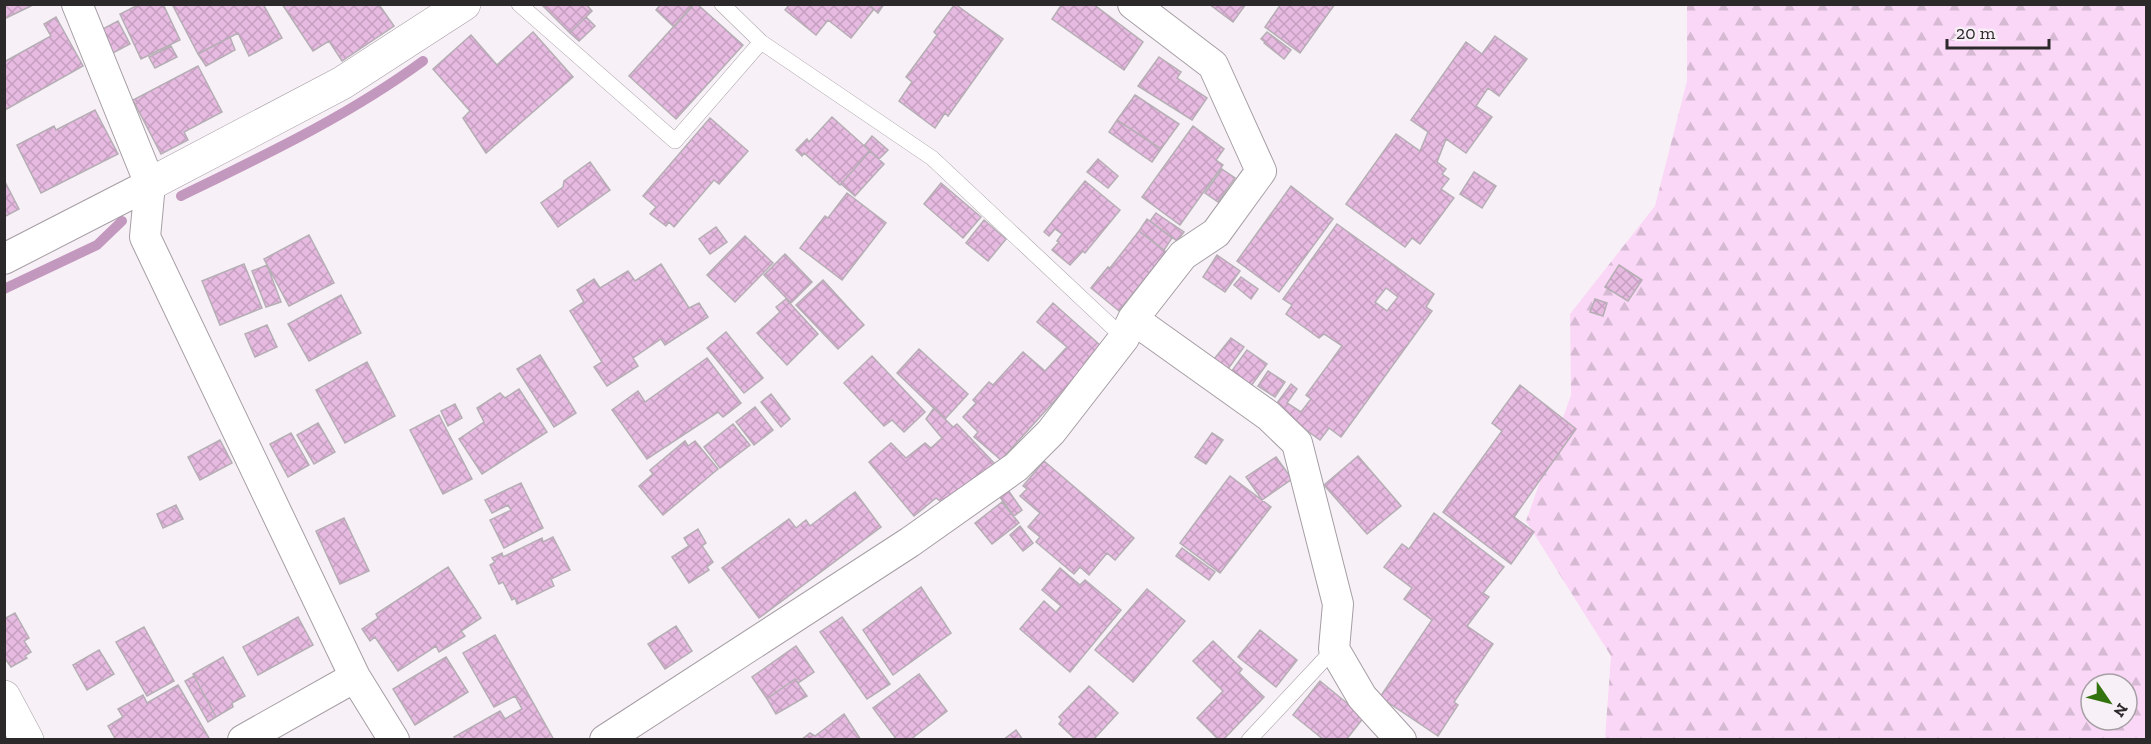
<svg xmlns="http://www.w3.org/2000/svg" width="2151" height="744" font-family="'Zilla Slab',serif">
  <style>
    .forest { fill: url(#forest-firs); fill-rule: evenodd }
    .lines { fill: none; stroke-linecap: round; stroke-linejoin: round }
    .stream { stroke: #c398be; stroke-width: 10 }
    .building { fill: url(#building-cross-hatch); stroke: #b5aeb4; stroke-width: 1.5; fill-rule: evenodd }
    .service-casing { stroke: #a59ea4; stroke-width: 16 }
    .minor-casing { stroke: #a59ea4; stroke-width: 32 }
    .tertiary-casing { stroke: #a59ea4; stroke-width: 34 }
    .service { stroke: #fff; stroke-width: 15 }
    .minor { stroke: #fff; stroke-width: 30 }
    .tertiary { stroke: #fff; stroke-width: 33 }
  </style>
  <defs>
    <pattern id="forest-firs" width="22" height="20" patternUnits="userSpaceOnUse" patternTransform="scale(1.5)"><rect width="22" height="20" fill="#fad7f6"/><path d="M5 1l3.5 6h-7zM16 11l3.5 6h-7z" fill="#d6b9d3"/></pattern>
    <pattern id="building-cross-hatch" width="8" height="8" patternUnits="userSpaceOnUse" patternTransform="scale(1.5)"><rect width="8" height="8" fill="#e7bae1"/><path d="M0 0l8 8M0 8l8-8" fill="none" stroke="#c6a0c1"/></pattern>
  </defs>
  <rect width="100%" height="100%" fill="#f8f0f7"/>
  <!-- forest -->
  <path class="forest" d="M1687,5H2146V739H1605L1611,656L1526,521L1571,395L1570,314L1655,206L1687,81ZM2091,684H2127V720H2091Z"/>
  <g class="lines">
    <!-- stream -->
    <path class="stream" d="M181,196C265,155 348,116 423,61
      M4,289L97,245L122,221"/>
  </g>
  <!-- building -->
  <path class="building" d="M4,4H35L4,19Z
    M140,4H163L180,40L141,59L120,14Z
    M172,4H263L282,38L249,56L238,33L198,54Z
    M282,4H382L380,6L394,26L342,61L329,41L313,51Z
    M586,4L592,11L570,33L542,5Z
    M661,4H690L692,7L674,27L656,10Z
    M694,4H697L743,45L676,119L629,76Z
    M790,4H868L874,9L851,38L828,20L816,35L785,10Z
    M868,4H884L878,13Z
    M955,4L1003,39L948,116L945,113L935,128L899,101L912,82L906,77L937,35L934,32Z
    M1062,4H1093L1143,42L1124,70L1052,19Z
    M1209,4H1246L1233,22Z
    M1281,4H1335L1300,53L1265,27Z
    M56,17L83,66L5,110L4,62L51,36L44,24Z
    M586,17L595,26L579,41L570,33Z
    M118,21L130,44L109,55L97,32Z
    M533,32L573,77L486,153L463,118L470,111L433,69L471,35L497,65Z
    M1267,32L1291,50L1284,59L1264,43L1265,42L1261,39Z
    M1495,36L1527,59L1499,96L1488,88L1476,106L1492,117L1466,153L1446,139L1437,162L1446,169L1442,174L1449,179L1441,189L1454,198L1420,244L1412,238L1405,247L1346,204L1396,134L1420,151L1428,132L1411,120L1466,42L1482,54Z
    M230,37L235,50L206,66L198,54Z
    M171,46L177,57L155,68L149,57Z
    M1159,57L1181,72L1177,78L1207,98L1192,120L1138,86Z
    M198,66L222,112L184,132L188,140L161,154L133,100Z
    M1135,95L1179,124L1161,149L1117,120Z
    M95,110L118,154L41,193L17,145L54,126L56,130Z
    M832,117L870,151L840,185L804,153L802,156L796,150L807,139L809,142Z
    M710,118L748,151L719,184L714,180L674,227L669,222L666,226L650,214L656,207L643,196Z
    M1117,120L1161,149L1152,162L1109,132Z
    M1193,126L1224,149L1216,160L1223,165L1180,225L1142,197Z
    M872,136L888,150L879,159L864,146Z
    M870,151L884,164L855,196L841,184Z
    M1098,159L1118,176L1108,188L1087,172Z
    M590,162L610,190L558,227L541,203L563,187L564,181Z
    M1222,169L1235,178L1218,202L1205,193Z
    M1474,172L1496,186L1482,208L1460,194Z
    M4,180L19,209L4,217Z
    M1085,181L1120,210L1085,253L1083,251L1070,265L1052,250L1059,242L1057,241L1062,234L1055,229L1049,236L1044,232Z
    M941,183L981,217L963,238L924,204Z
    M1291,186L1333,219L1279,292L1237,261Z
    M847,193L886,223L842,280L800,248L825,216L828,218Z
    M1156,213L1184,232L1177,241L1150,221Z
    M1147,219L1172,238L1164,250L1139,231Z
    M984,220L1006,239L988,261L966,243Z
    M1337,224L1434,294L1426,307L1432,311L1341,437L1329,428L1320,440L1274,407L1291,384L1297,389L1287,403L1301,412L1311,399L1306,395L1342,346L1324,334L1319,338L1286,314L1292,305L1283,299ZM1386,288L1398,297L1387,311L1375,302Z
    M716,227L727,242L710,254L699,239Z
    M1139,231L1166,252L1119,311L1091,288L1108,267L1110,268Z
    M309,235L334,283L289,306L264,259Z
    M745,236L773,263L735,302L707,275Z
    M785,254L812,282L791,303L764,275Z
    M1217,255L1240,271L1225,292L1203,277Z
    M244,264L262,308L220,325L202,281Z
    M661,264L689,308L699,303L708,317L665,345L661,339L633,358L638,366L607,386L594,367L602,362L570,311L584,302L577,290L594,279L600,288L628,271L635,281Z
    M267,265L281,302L266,307L252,271Z
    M1619,265L1642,280L1628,301L1605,287Z
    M1241,277L1258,289L1251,299L1234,285Z
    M823,280L864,325L838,349L796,305Z
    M341,295L361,333L309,361L288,324Z
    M786,299L818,334L787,365L757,333L780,312L776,307Z
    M1595,299L1607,303L1603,316L1590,312Z
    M1053,303L1100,345L1085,362L1088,364L1001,460L974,437L978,432L963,417L976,403L973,400L989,382L993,385L1023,352L1045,371L1067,347L1037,322Z
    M267,325L277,347L255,357L245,334Z
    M726,332L763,378L744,393L707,348Z
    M1231,338L1244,347L1228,369L1214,359Z
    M919,349L968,394L945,419L897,373Z
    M1247,350L1267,364L1251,386L1231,372Z
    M540,355L576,413L554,427L517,369Z
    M872,356L925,412L904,432L892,420L884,426L844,383Z
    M707,358L741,403L723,417L718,412L647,459L612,410L638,391L645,402Z
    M367,362L395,416L345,443L316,390Z
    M1268,371L1285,382L1275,397L1258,386Z
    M1520,385L1576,429L1514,517L1534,532L1511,564L1443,512L1502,431L1492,423Z
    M519,389L547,432L482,474L459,439L484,422L477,408L500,393L505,398Z
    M771,394L790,419L781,427L761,402Z
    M455,404L462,418L448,426L441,411Z
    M755,407L773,430L754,445L736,422Z
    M934,408L953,427L957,424L995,464L947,506L936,498L914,516L869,462L891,443L906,458L925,443L931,448L942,438L926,419Z
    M439,415L472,479L443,494L410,430Z
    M318,423L335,452L314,464L297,435Z
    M733,424L750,445L720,468L704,447Z
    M291,433L309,465L288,477L270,444Z
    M1212,433L1223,440L1206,464L1195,457Z
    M220,440L232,463L200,480L188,457Z
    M685,441L688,446L695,441L718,469L663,515L639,486L653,474L650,470Z
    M1358,456L1401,506L1367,534L1324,485Z
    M1276,457L1292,479L1262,500L1246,477Z
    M1044,461L1134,538L1115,560L1107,553L1089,575L1080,567L1074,574L1036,542L1040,537L1028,527L1040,513L1020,496L1027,489L1023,486Z
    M1230,476L1271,507L1220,573L1180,543Z
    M521,483L543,528L504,548L490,520L511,510L508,505L492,513L485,500Z
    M1008,490L1022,510L1014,516L999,496Z
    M855,492L881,527L759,618L722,568L789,519L796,528L806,520L810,526Z
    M1002,502L1019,523L992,544L975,523Z
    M176,505L183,519L163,528L157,514Z
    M1434,513L1504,567L1483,593L1489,597L1467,626L1493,644L1454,702L1458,705L1438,736L1380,697L1432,620L1404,599L1412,588L1384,567L1402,544L1409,549Z
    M344,518L369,571L340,584L316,531Z
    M1020,526L1033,543L1023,551L1010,535Z
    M698,529L706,543L702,546L713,562L707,567L709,570L689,583L672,557L689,546L684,538Z
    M553,537L570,570L551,579L554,586L517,604L515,598L512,600L503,582L499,584L490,565L495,562L492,558L502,553L503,557L542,538L543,542Z
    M1182,548L1215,572L1209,580L1176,556Z
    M448,567L481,618L461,631L465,636L439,652L436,646L398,671L375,637L370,641L362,629L378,618L376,614Z
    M1060,568L1080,585L1085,580L1121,610L1070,672L1020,629L1044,601L1056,612L1061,606L1042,590Z
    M921,587L951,633L893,675L863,630Z
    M1147,589L1185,621L1133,682L1095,650Z
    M15,613L29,638L24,641L31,652L25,656L27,658L11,667L4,657V619Z
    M298,617L313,645L258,675L243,647Z
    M842,617L890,684L867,699L820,632Z
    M676,626L692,651L665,669L648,644Z
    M144,627L174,681L147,696L116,642Z
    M1260,630L1297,660L1276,687L1238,657Z
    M495,635L554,740H456L454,737L500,711L505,719L522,709L515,696L494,707L463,653Z
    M1213,641L1242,669L1239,673L1264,697L1223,740H1219L1197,718L1223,691L1193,661Z
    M796,646L814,672L798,683L795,679L767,699L752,677Z
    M99,650L114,674L87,690L73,665Z
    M223,657L245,696L232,703L233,707L216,717L193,674Z
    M446,657L468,692L415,725L393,689Z
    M919,674L947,711L910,740H897L873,708Z
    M194,676L216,717L208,722L185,681Z
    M795,679L807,696L776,714L767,699Z
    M1320,681L1364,717L1346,740H1324L1293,715Z
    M178,685L209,738L206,740H116L108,726L123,717L118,709L143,695L147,703Z
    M1089,686L1118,713L1093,740H1076L1059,724L1062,720L1059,717Z
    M844,714L861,740H801L810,733L815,736Z
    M1016,730L1023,740H1003Z"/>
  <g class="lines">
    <defs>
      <path id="service" d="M519,4L675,141L761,42
        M722,4L761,42L932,158L1124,338
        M1249,740L1334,649"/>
      <path id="minor" d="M77,4L150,184L145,237L355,677L394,740
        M4,259L150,184
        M1133,319L1269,416L1297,443L1338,604L1334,649L1362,697L1401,740
        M243,740L355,677
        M605,740L910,542L1016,467L1051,432L1124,338L1133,319L1183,255L1216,233L1261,171L1213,65L1133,4"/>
      <path id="tertiary" d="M150,184L342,83L464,4
        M4,697L27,740"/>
    </defs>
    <!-- service casing -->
    <use href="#service" class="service-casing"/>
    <!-- minor casing -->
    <use href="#minor" class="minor-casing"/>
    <!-- tertiary casing -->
    <use href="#tertiary" class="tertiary-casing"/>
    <!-- service -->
    <use href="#service" class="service"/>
    <!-- minor -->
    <use href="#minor" class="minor"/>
    <!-- tertiary -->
    <use href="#tertiary" class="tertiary"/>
  </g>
  <!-- border -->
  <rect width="2151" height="744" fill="none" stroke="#2c292b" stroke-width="12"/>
  <!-- north arrow -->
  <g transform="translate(2109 702) rotate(125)"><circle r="28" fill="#f8f0f7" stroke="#a6a0a5" stroke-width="1.5"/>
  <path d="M0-4.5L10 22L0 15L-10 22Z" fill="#32730f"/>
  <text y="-9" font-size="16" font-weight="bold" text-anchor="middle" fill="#2c292b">N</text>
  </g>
  <!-- scale -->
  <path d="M1947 39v9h102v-9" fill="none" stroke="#2c292b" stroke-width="3"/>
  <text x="1956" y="39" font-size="18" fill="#2c292b" stroke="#f8f0f7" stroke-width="4.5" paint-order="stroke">20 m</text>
</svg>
